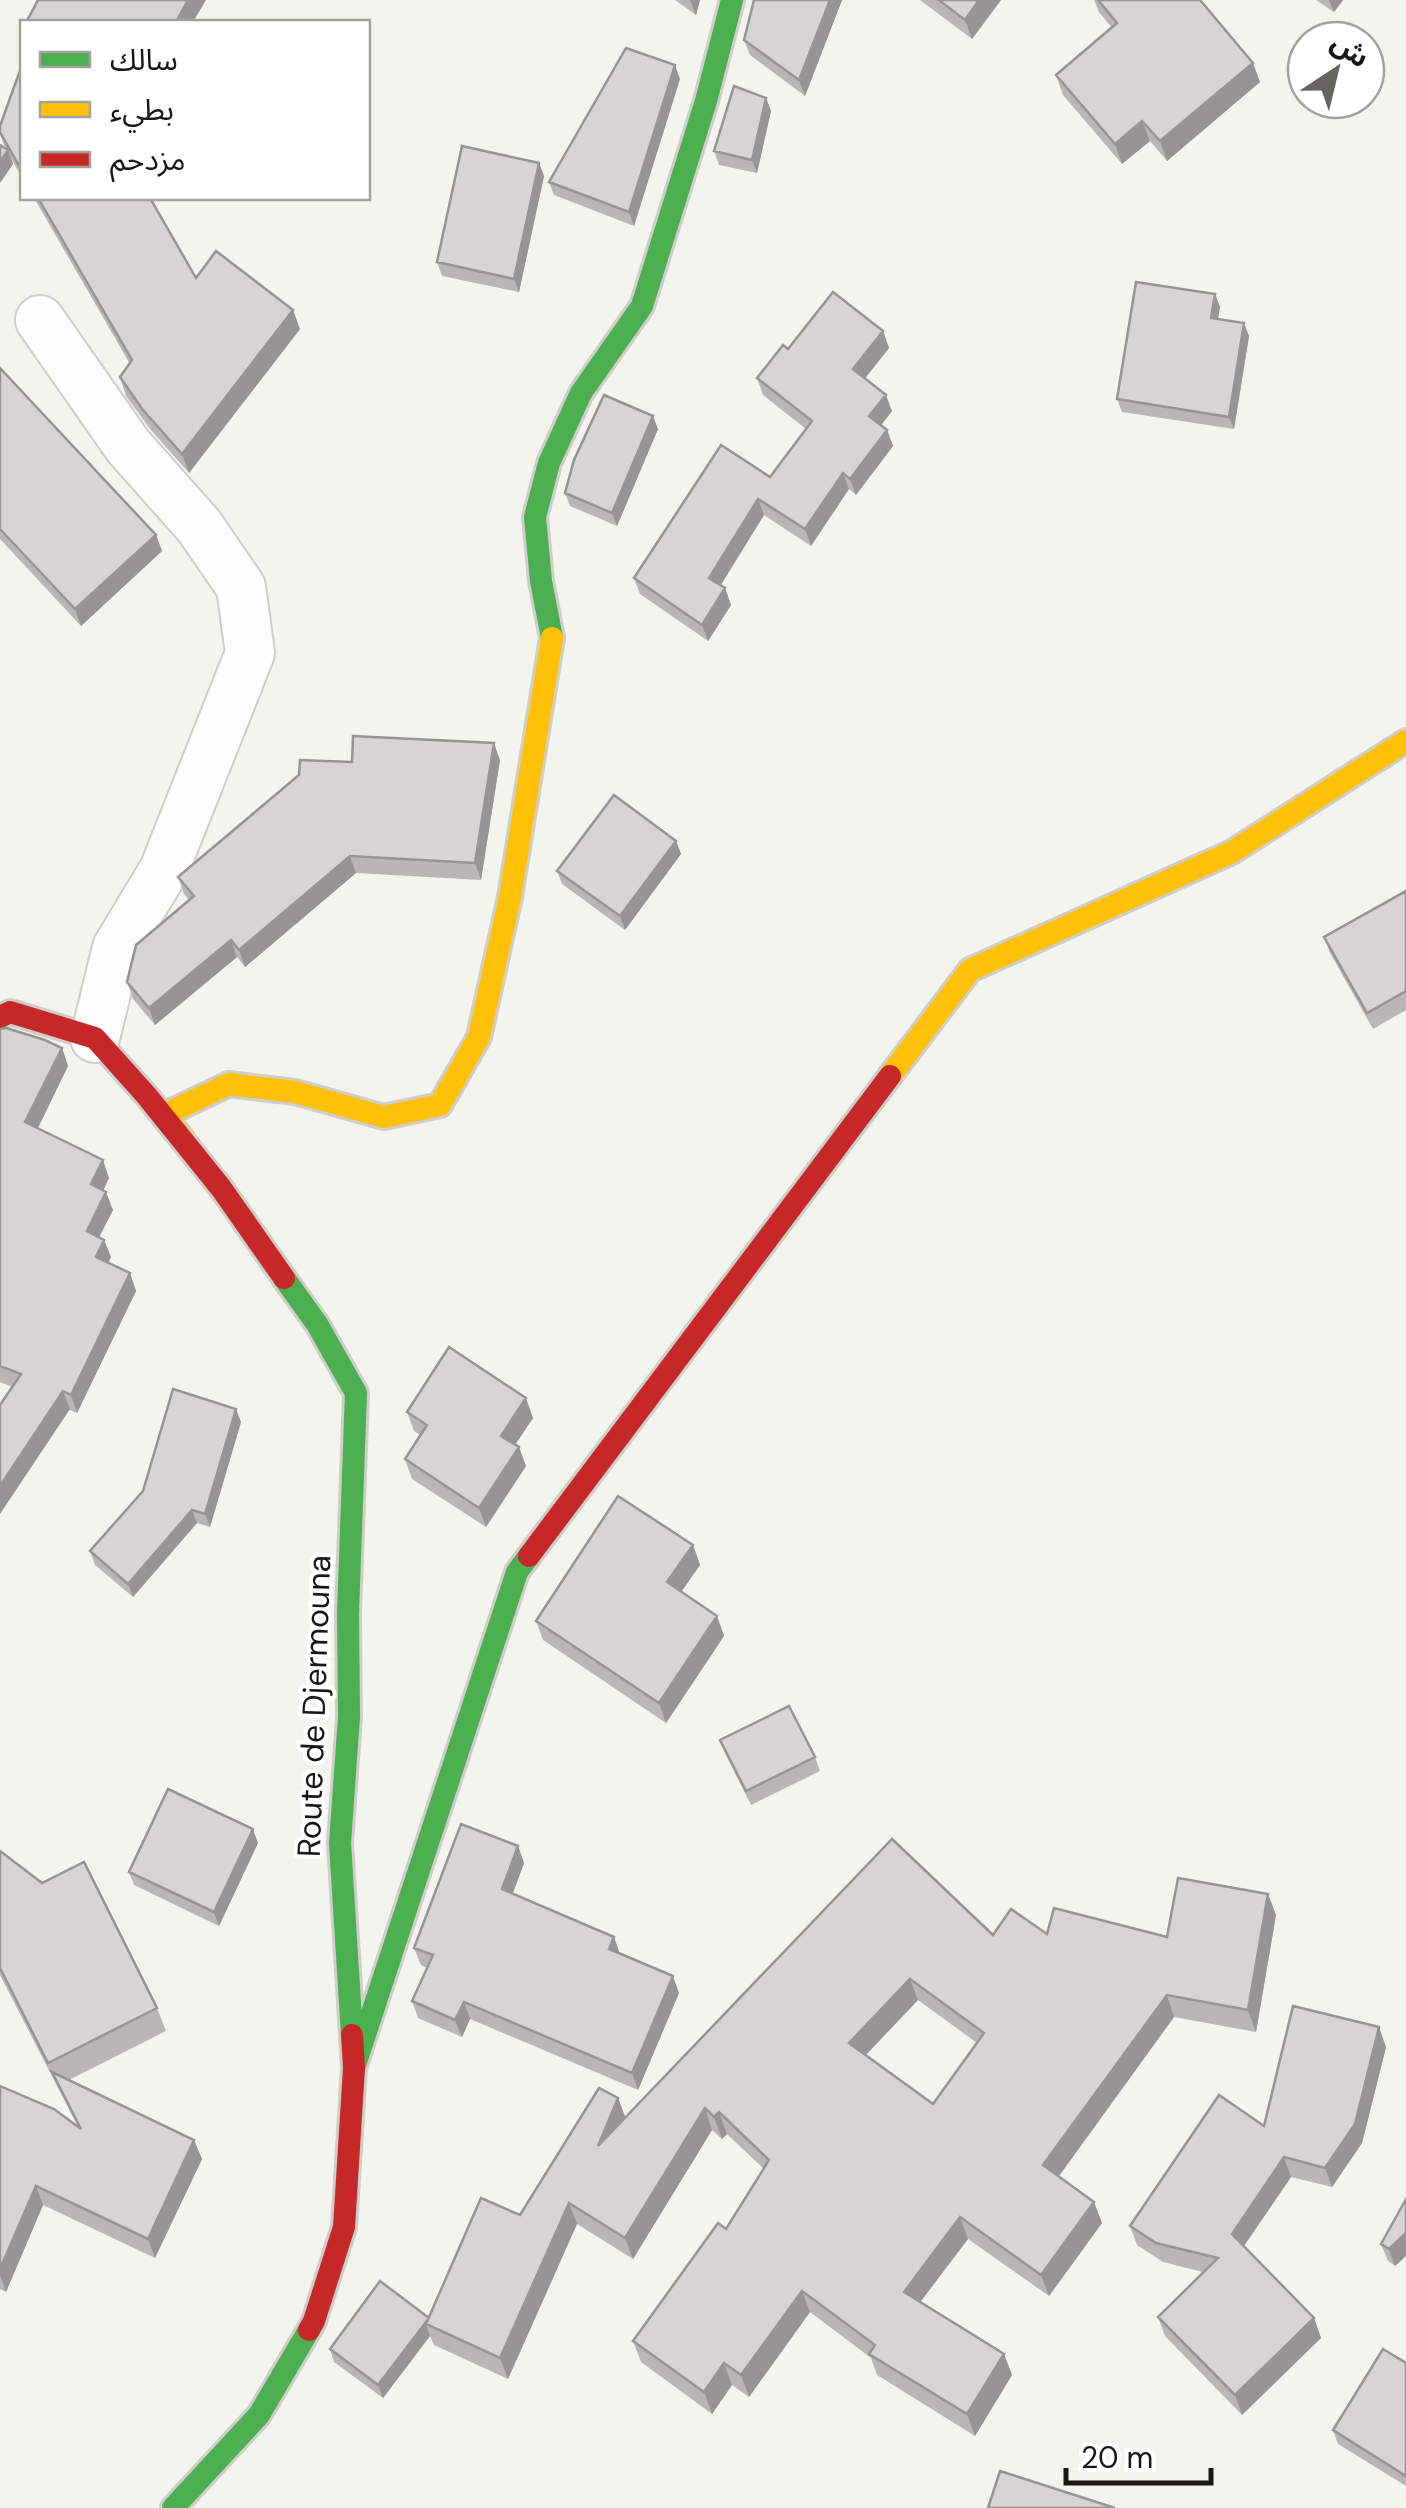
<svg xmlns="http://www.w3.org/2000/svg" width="1406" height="2508" font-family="'DM Sans','Noto Sans Arabic',sans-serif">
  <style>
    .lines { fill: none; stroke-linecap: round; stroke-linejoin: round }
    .street-casing { stroke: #cfceca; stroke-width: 52 }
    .fast-casing { stroke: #cfceca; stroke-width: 28 }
    .slow-casing { stroke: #cfceca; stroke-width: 28 }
    .jam-casing { stroke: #cfceca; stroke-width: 28 }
    .street { stroke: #fdfdfd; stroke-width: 48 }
    .fast { stroke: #4caf50; stroke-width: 22 }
    .slow { stroke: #ffc107; stroke-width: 22 }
    .jam { stroke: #c62828; stroke-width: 22 }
    .wall { fill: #b9b7b6; fill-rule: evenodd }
    .shaded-wall { fill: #969594 }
    .building { fill: #d7d5d4; stroke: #969594; stroke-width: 2.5; fill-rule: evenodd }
    .labels { text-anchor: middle; stroke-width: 8; stroke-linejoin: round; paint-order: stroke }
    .street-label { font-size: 32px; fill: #181714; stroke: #fff }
  </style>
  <rect width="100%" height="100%" fill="#f4f4ef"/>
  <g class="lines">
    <defs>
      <path id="street" d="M40,320L128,446L199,526L241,587L250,653L164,870L117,948L95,1038"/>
      <path id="fast" d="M552,638L541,581L535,517L549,463L581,393L642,306L706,101L732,0
        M284,1278L317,1324L356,1393L348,1613L349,1717L340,1843L352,2035
        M354,2068L517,1572L529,1556
        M173,2508L259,2415L309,2330"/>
      <path id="slow" d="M890,1076L970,970L1232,852L1406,741
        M183,1140L164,1115L229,1084L295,1092L384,1117L440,1105L479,1037L510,897L552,638"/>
      <path id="jam" d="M0,1017L10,1012L95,1038L146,1095L221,1188L284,1278
        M529,1556L890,1076
        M309,2330L314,2321L344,2227L354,2068L352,2035"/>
    </defs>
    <!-- street casing -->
    <use href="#street" class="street-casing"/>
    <!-- fast casing -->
    <use href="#fast" class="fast-casing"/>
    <!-- slow casing -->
    <use href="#slow" class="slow-casing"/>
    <!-- jam casing -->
    <use href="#jam" class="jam-casing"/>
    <!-- street -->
    <use href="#street" class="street"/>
    <!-- fast -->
    <use href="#fast" class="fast"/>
    <!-- slow -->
    <use href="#slow" class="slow"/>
    <!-- jam -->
    <use href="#jam" class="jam"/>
  </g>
  <!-- wall -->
  <path class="wall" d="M675,0H700L696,15Z
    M754,0H842L805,96L750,55L744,40Z
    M920,0H1001L972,39Z
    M1094,0H1200L1260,82L1167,161L1150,141L1122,164L1063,95L1056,75L1112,28L1099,12Z
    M1316,0H1343L1334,12Z
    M22,65V178L11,158L13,164L0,183V145L5,148L0,134V126Z
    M680,79L634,226L554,195L549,182Z
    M766,98L771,111L757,173L719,165L714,151Z
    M539,163L544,176L519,292L442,276L437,262Z
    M34,198H150L196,278L300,329L189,473L150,429L126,396L120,377L130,364Z
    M1215,294L1220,307L1218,319L1249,336L1234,429L1122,412L1117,399Z
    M883,331L889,348L865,378L892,411L881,425L887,430L893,446L856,495L849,489L811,546L764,515L721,585L725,588L731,605L708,641L640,594L634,578L770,477L806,429L763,395L757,378L788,349Z
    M0,368L156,535L162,551L81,626L0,539Z
    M658,429L617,526L570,506L565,493Z
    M500,760L481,880L356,873L245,967L237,957L155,1025L133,999L127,982L189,900L184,894L178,877L352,762Z
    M676,841L681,854L625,930L562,884L557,871Z
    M1406,891V1010L1373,1029L1330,953L1324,937Z
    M0,1029L62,1048L68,1066L38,1128L109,1178L103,1190L113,1210L99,1237L104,1240L111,1257L108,1263L130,1273L136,1291L77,1413L0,1382Z
    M407,1412L533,1418L515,1445L526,1466L486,1527L412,1479L405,1459L420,1435L414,1431Z
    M241,1422L210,1527L197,1523L133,1597L95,1565L90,1551Z
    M693,1545L700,1565L681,1592L717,1616L724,1636L666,1723L543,1640L536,1621Z
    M720,1740L815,1757L820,1771L751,1805L725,1753Z
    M258,1843L219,1926L134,1885L129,1872Z
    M518,1846L524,1863L513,1893L620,1954L679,1993L638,2090L470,2019L462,2037L418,2018L412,2001L427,1968L421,1965L414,1948Z
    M0,1851L157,2008L166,2031L69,2080L202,2159L155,2258L43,2205L6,2292L0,2289V2086L77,2125L0,1975Z
    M1268,1894L1276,1915L1256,2032L1174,2017L1059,2176L1102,2223L1049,2296L968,2239L920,2302L1004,2354L1012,2375L975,2436L877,2375L871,2358L810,2312L749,2397L732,2385L712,2414L641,2362L633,2341L726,2229L764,2169L727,2134L722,2139L712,2130L633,2259L577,2224L508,2379L434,2345L430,2336L383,2398L334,2362L330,2349L428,2318L520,2215L618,2098L625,2117L993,1935L1047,1934L1167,1937ZM918,2000L977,2043L933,2104L866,2055Z
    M1386,2047L1362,2143L1332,2187L1291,2177L1244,2246L1314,2318L1321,2338L1242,2415L1165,2336L1158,2317L1203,2272L1163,2262L1137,2245L1130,2226L1264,2126Z
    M1406,2199V2256L1395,2266L1388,2261L1381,2244Z
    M1406,2363V2486L1338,2444L1333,2430Z"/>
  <!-- shaded-wall -->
  <path class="shaded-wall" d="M188,0H206L193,22H176Z
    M690,0H700L696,15Z
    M830,0H842L805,96L799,80Z
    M979,0H1001L972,39L965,20Z
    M1329,0H1343L1334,12Z
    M1253,63L1260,82L1167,161L1160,141Z
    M675,65L680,79L634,226L629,212Z
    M766,98L771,111L757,173L752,160Z
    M1142,121L1150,141L1122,164L1115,144Z
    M8,150L13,164L0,183V162Z
    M539,163L544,176L519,292L514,279Z
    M1215,294L1220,307L1216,330L1211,318Z
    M293,310L300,329L189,473L182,454Z
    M1244,323L1249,336L1234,429L1229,417Z
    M883,331L889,348L859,386L853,369Z
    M886,395L892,411L875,433L869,416Z
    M653,416L658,429L617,526L612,513Z
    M887,430L893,446L856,495L850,479Z
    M843,473L849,489L811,546L805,529Z
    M758,499L764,515L715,594L709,578Z
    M156,535L162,551L81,626L75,609Z
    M725,588L731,605L708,641L702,625Z
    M494,743L500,760L481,880L475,863Z
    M676,841L681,854L625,930L620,916Z
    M350,856L356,873L245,967L239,950Z
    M231,940L237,957L155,1025L149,1008Z
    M62,1048L68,1066L32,1140L25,1122Z
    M103,1160L109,1178L98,1202L91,1184Z
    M106,1192L113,1210L93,1249L87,1231Z
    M104,1240L111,1257L103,1274L96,1257Z
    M130,1273L136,1291L77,1413L71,1395Z
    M63,1391L70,1409L0,1514V1486Z
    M526,1398L533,1418L508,1455L501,1436Z
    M236,1409L241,1422L210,1527L205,1514Z
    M519,1447L526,1466L486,1527L479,1508Z
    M192,1510L197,1523L133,1597L128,1584Z
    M693,1545L700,1565L674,1602L667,1582Z
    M717,1616L724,1636L666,1723L659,1703Z
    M253,1829L258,1843L219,1926L214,1912Z
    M518,1846L524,1863L508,1906L502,1889Z
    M1268,1894L1276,1915L1256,2032L1248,2010Z
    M614,1937L620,1954L609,1949Z
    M673,1976L679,1993L638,2090L632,2073Z
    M910,1979L918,2000L857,2064L849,2043Z
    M1167,1995L1174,2017L1051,2187L1043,2165Z
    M464,2002L470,2019L462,2037L455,2020Z
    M1379,2027L1386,2047L1362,2143L1332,2187L1325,2168Z
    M618,2098L626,2119L598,2146Z
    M705,2108L712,2130L633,2259L625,2238Z
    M719,2112L727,2134L722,2139L714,2117Z
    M194,2140L202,2159L155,2258L148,2239Z
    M1284,2157L1291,2177L1239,2253L1232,2234Z
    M36,2186L43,2205L6,2292L0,2275V2269Z
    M1094,2202L1102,2223L1049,2296L1041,2275Z
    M569,2203L577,2224L508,2379L500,2358Z
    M960,2217L968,2239L912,2313L904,2292Z
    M1406,2233V2256L1395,2266L1389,2249Z
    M802,2291L810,2312L749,2397L741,2375Z
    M429,2318L426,2324L430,2336L383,2398L378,2385Z
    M1314,2318L1321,2338L1242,2415L1235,2395Z
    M1004,2354L1012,2375L975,2436L967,2414Z
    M724,2363L732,2385L712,2414L704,2392Z"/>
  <!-- building -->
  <path class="building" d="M38,0H188L176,22H35L28,19Z
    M754,0H830L799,80L744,40Z
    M939,0H979L965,20Z
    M1098,0H1200L1253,63L1160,141L1142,121L1115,144L1056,75L1117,23Z
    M626,48L675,65L629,212L549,182Z
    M22,65V171L0,132V126Z
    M734,86L766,98L752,160L714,151Z
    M0,145L8,150L0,162Z
    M462,146L539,163L514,279L437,262Z
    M38,198H150L196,278L216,251L293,310L182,454L143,410L120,377L132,360Z
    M1136,282L1215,294L1211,318L1244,323L1229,417L1117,399Z
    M833,292L883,331L853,369L886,395L869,416L887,430L850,479L843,473L805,529L758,499L709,578L725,588L702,625L634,578L721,445L770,477L812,421L757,378L783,345L788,349Z
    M0,368L156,535L75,609L0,529Z
    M604,395L653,416L612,513L565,493L574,460Z
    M353,736L494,743L475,863L350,856L239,950L231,940L149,1008L127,982L136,945L194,896L178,877L299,775L300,760L352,762Z
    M614,795L676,841L620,916L557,871Z
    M1406,891V991L1367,1013L1324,937Z
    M6,1028L45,1040L62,1048L25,1122L103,1160L91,1184L106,1192L87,1231L104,1240L96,1257L130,1273L71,1395L63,1391L0,1486V1405L21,1374L0,1366V1029Z
    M449,1347L526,1398L501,1436L519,1447L479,1508L405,1459L427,1425L407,1412Z
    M173,1389L236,1409L205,1514L192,1510L128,1584L90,1551L143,1491Z
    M618,1496L693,1545L667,1582L717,1616L659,1703L536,1621Z
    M789,1706L815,1757L746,1791L720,1740Z
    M168,1789L253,1829L214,1912L129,1872Z
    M461,1824L518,1846L502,1889L614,1937L609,1949L673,1976L632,2073L464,2002L455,2020L412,2001L433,1955L414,1948Z
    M892,1839L993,1935L1011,1909L1047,1934L1054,1908L1167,1937L1178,1878L1268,1894L1248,2010L1167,1995L1043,2165L1094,2202L1041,2275L960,2217L904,2292L1004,2354L967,2414L869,2354L875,2345L802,2291L741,2375L724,2363L704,2392L633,2341L718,2223L726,2229L769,2160L719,2112L714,2117L705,2108L625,2238L569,2203L500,2358L426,2324L481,2198L520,2215L599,2088L618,2098L598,2146ZM910,1979L984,2033L933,2104L849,2043Z
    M0,1851L42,1883L84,1862L157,2008L48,2063L0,1968Z
    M1293,2006L1379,2027L1355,2124L1325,2168L1284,2157L1232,2234L1314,2318L1235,2395L1158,2317L1218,2258L1156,2243L1130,2226L1219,2095L1264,2126Z
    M52,2072L194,2140L148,2239L36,2186L0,2269V2086L54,2109L81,2129Z
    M1406,2199V2233L1389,2249L1381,2244Z
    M380,2281L429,2318L378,2385L330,2349Z
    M1383,2349L1406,2363V2476L1333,2430Z
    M1000,2471L1115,2508H988Z"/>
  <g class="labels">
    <!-- street labels -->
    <g class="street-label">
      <text transform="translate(314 1706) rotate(-88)" y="11">Route de Djermouna</text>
    </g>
  </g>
  <!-- legend -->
  <rect x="20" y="20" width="350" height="180" fill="#ffffff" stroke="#a3a2a1" stroke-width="2.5"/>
  <rect x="40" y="52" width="50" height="15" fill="#4caf50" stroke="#a3a2a1" stroke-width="2.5"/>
  <text x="110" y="70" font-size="30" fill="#181714">سالك</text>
  <rect x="40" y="102" width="50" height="15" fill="#ffc107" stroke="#a3a2a1" stroke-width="2.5"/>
  <text x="110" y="120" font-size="30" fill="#181714">بطيء</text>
  <rect x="40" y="152" width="50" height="15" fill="#c62828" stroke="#a3a2a1" stroke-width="2.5"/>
  <text x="110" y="170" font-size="30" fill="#181714">مزدحم</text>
  <!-- north arrow -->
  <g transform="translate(1336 70) rotate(35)"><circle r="48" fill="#ffffff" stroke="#a3a2a1" stroke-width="2.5"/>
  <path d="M0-8L18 38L0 25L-18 38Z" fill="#656461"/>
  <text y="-15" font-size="28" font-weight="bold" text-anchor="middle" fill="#181714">ش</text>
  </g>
  <!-- scale -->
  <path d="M1066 2468v15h145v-15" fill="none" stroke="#181714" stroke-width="5"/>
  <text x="1081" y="2468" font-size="30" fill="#181714" stroke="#ffffff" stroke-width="8" paint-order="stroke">20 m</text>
</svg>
